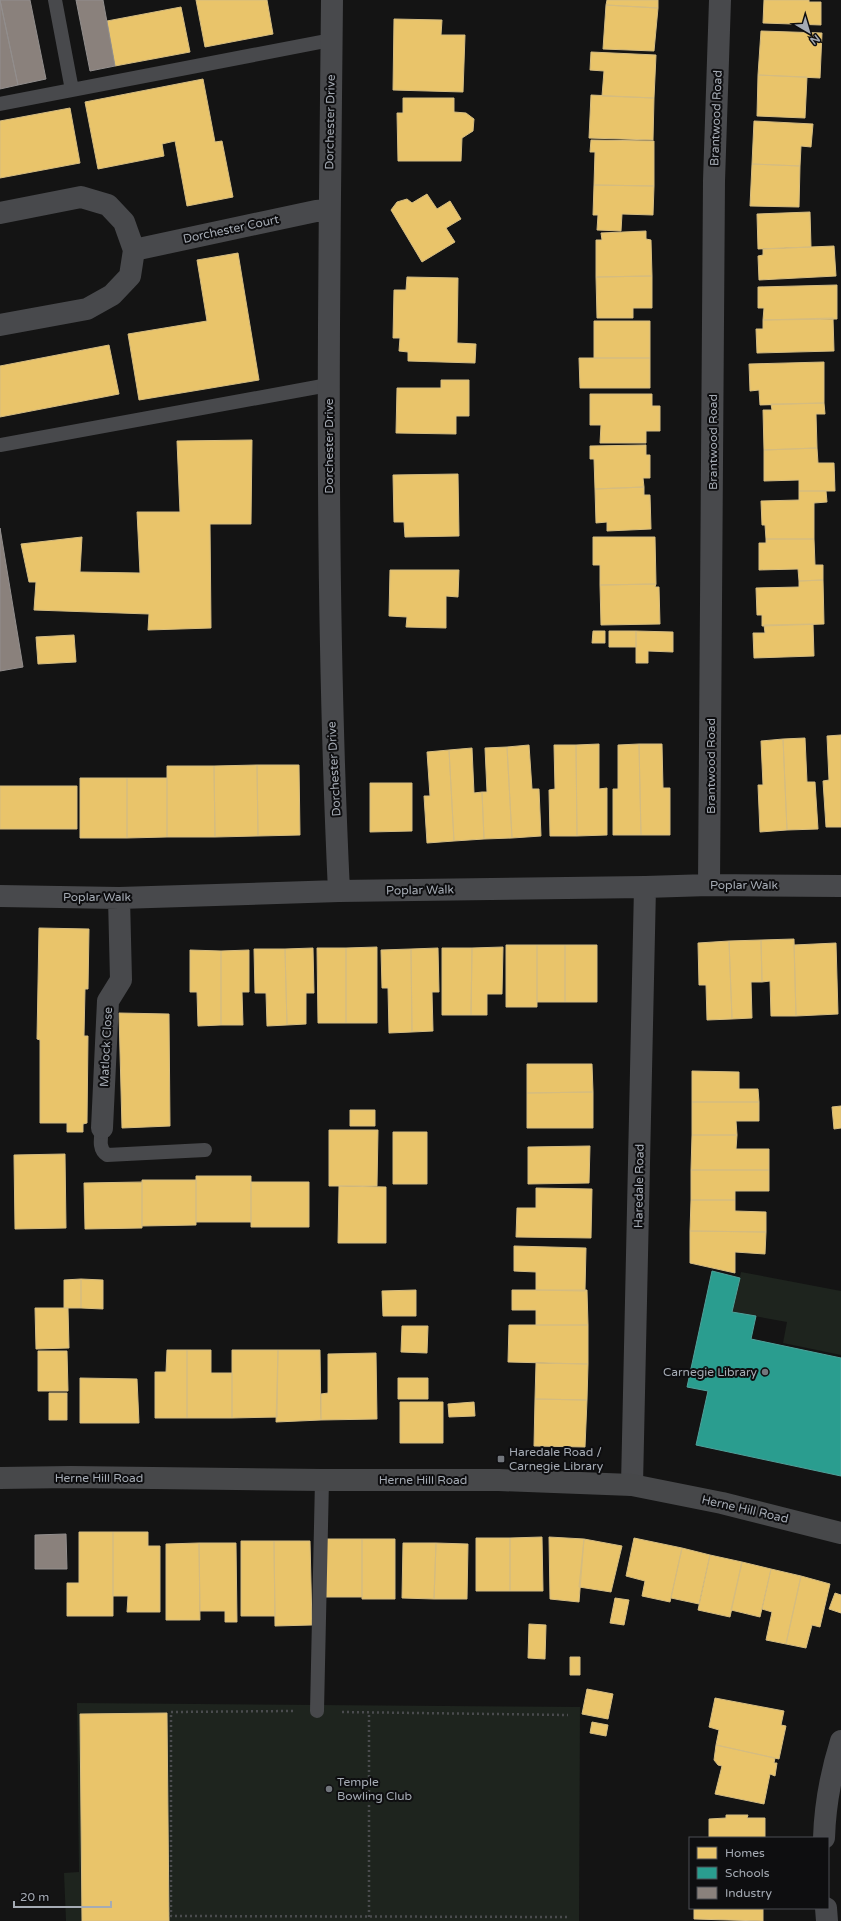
<svg xmlns="http://www.w3.org/2000/svg" width="841" height="1921" font-family="'Varela Round',sans-serif">
  <style>
    .garden { fill: #1e241e }
    .homes { fill: #e9c46a; stroke: #d5bc80 }
    .schools { fill: #2a9d8f; stroke: #4fa19a }
    .industry { fill: #8a817c; stroke: #928e8d }
    .lines { fill: none; stroke-linecap: round; stroke-linejoin: round }
    .path { stroke: #4a4b4e; stroke-width: 2.5; stroke-dasharray: 2 3; stroke-linecap: butt }
    .lane { stroke: #48494c; stroke-width: 14 }
    .street { stroke: #48494c; stroke-width: 22 }
    .secondary { stroke: #47484a; stroke-width: 22 }
    .poi-dot { fill: #72767c; stroke: #0e0e10; stroke-width: 1.5 }
    .labels { text-anchor: middle; stroke-width: 4; stroke-linejoin: round; paint-order: stroke }
    .street-label { font-size: 12px; fill: #a5abb4; stroke: #0e0e10 }
    .poi-label { font-size: 12px; fill: #a5abb4; stroke: #0e0e10; text-anchor: start }
  </style>
  <rect width="100%" height="100%" fill="#141414"/>
  <!-- garden -->
  <path class="garden" d="M741,1272L841,1291V1355L783,1343L787,1322L732,1312Z
    M77,1703L580,1707L579,1921H66L64,1873L79,1872Z"/>
  <!-- homes -->
  <path class="homes" d="M196,0H267L273,34L205,47Z
    M607,0H658V8L606,5Z
    M764,0H809V2H821V25L763,23Z
    M606,5L658,8L654,51L603,49Z
    M181,7L190,52L115,66L107,21Z
    M394,19L442,20L441,35H465L463,92L393,90Z
    M761,31L822,33L820,78L758,75Z
    M591,52L656,55L654,98L602,96L604,71L590,70Z
    M758,75L807,77L805,118L757,116Z
    M203,79L215,142L222,141L233,197L187,206L175,141L162,144L164,156L98,169L85,102Z
    M591,95L654,98L653,140L589,138Z
    M403,98H454V112L466,113L474,119L473,131L462,138L461,161H398L397,113H403Z
    M70,108L80,163L0,178V121Z
    M754,121L813,124L811,147L801,146L800,166L752,164Z
    M591,140L654,141V186L594,185L595,152H590Z
    M752,164L800,166L799,207L750,206Z
    M594,185L654,186L653,215L622,214L621,231L597,230L598,215H593Z
    M427,194L437,209L450,201L461,219L446,228L455,242L422,262L391,210L397,202L407,199L412,203Z
    M810,212L811,247L758,249L757,214Z
    M646,231V239L651,240L652,276L596,277V240H602L601,233Z
    M834,246L836,276L759,280L758,256L763,255V249Z
    M238,253L259,380L139,400L128,334L207,321L197,260Z
    M652,276V308H633V318H597L596,277Z
    M407,277L458,278L457,343L476,344L475,363L408,361V352L399,351L400,338H393L394,290H406Z
    M837,285V319L763,320L764,308H758V287Z
    M833,318L834,351L757,353L756,329H763V320Z
    M594,321H650V358H594Z
    M109,345L119,394L0,417V366Z
    M579,358H650V388H580Z
    M824,362V403L760,405L759,390L750,391L749,364Z
    M441,380H469V416H456V434L396,433L397,388H441Z
    M590,394H652V406H660V431H646V443H600L601,425H590Z
    M824,403L825,414H816L817,448L764,450L763,410H772L771,404Z
    M252,440L251,524H210L211,628L148,630L149,614L34,610L36,582H29L21,544L82,537L80,572L140,573L137,512H180L177,441Z
    M646,445V455H650V478H643L644,487L595,489L594,459H590V446Z
    M817,448L818,463H834L835,491H799V480L764,481V450Z
    M458,474L459,536L405,537L404,522H394L393,475Z
    M644,487V495H650L651,529L607,531V522L596,523L595,489Z
    M799,491H826L827,502L814,503V539H766L765,525H762L761,501L799,500Z
    M593,537H655L656,584L600,585V565H593Z
    M766,539H814L815,565H823V580L799,581L798,569L759,570V543H766Z
    M390,570H459L458,597L446,596V628L406,627L407,617L389,616Z
    M823,580L824,624L762,626V615H757L756,588L799,587V581Z
    M656,584L655,587H659L660,624L601,625L600,585Z
    M813,624L814,656L754,658L753,633H765L764,625Z
    M593,631H605V643H592Z
    M609,631H636V647H609Z
    M636,631L673,632V652L648,651V663H636Z
    M74,635L76,662L38,664L36,637Z
    M841,735V827H826L823,781L829,780L827,736Z
    M805,738L807,782H815L818,829L787,830L783,739Z
    M783,739L787,830L760,832L758,785H763L761,741Z
    M599,744V789L607,788V835L577,836L576,745Z
    M639,744H662L663,788H670V835H641Z
    M639,744L641,835H613V789H618V745Z
    M529,745L532,789H539L541,836L512,838L507,747Z
    M554,745H576L577,836H550L549,790L555,789Z
    M507,747L512,838L484,839L482,792H487L485,748Z
    M472,748L474,793L482,792L484,839L454,841L449,750Z
    M449,750L454,841L427,843L424,796H430L427,752Z
    M257,765H299L300,835L258,836Z
    M257,765L258,836L215,837L214,766Z
    M167,766H214L215,837H167Z
    M80,778H127V838H80Z
    M127,778H167V837L127,838Z
    M370,783H412V831L370,832Z
    M0,786H77V829H0Z
    M39,928L89,929L88,989H85L84,1036H88L87,1123L83,1124V1132H67V1123H40V1040L37,1039Z
    M794,939L796,1016H771L770,981L762,982L761,940Z
    M761,940L762,982H751L752,1018L732,1019L729,941Z
    M729,941L732,1019L707,1020L706,985H699L698,943Z
    M836,943L838,1014L796,1016L794,945Z
    M506,945H537V1007H506Z
    M537,945H565V1002H537Z
    M565,945H597V1002H565Z
    M377,947V1023H346V948Z
    M503,947L502,994H487V1015H471L472,948Z
    M313,948L314,993H306V1024L287,1025L285,949Z
    M317,948H346V1023H318Z
    M438,948L439,992H432L433,1031L412,1032L411,949Z
    M442,948H472L471,1015H442Z
    M254,949H285L287,1025L267,1026L266,993H255Z
    M411,949L412,1032L389,1033L388,988H382L381,950Z
    M190,950L221,951V1025L198,1026L197,992H190Z
    M249,950V992H242L243,1025H221V951Z
    M119,1013L169,1014L170,1126L122,1128Z
    M527,1064H592L593,1092L527,1093Z
    M692,1071L739,1072V1089H758L759,1102H692Z
    M593,1092V1128H527V1093Z
    M692,1102H759V1121H736L737,1135H692Z
    M841,1106V1128L834,1129L832,1107Z
    M350,1110H375V1126H350Z
    M329,1130H378L377,1186H329Z
    M393,1132H427V1184H393Z
    M692,1135H737L736,1149H769V1170H691Z
    M590,1146L589,1183L528,1184V1147Z
    M65,1154L66,1228L15,1229L14,1155Z
    M691,1170H769V1191H735V1200H691Z
    M196,1176H251V1222H196Z
    M142,1180H196V1225L142,1226Z
    M142,1182V1228L85,1229L84,1183Z
    M251,1182H309V1227H251Z
    M339,1186L386,1187V1243H338Z
    M536,1188L592,1189L591,1238L516,1237L517,1208H536Z
    M691,1200H735V1211L766,1212V1232L690,1231Z
    M690,1231L766,1232L765,1254L735,1252V1273L690,1263Z
    M514,1246L586,1248L585,1291L536,1290V1272L514,1271Z
    M81,1279L103,1280V1309L81,1308Z
    M81,1279V1308H64V1280Z
    M416,1290V1316H383L382,1291Z
    M512,1290H587L588,1325H536V1310H512Z
    M35,1308H68L69,1348L36,1349Z
    M509,1325H588V1364L508,1362Z
    M402,1326H428L427,1353L401,1352Z
    M167,1350H187V1418H155V1372H166Z
    M187,1350H211V1373H232V1418H187Z
    M232,1350H278L277,1417L232,1418Z
    M278,1350H320L321,1420L276,1422Z
    M38,1351H67L68,1391H38Z
    M376,1353L377,1419L321,1420V1394L328,1393V1354Z
    M536,1363L588,1364L587,1400L535,1399Z
    M80,1378L137,1379L139,1423H80Z
    M398,1378H428V1399H398Z
    M49,1393H67V1420H49Z
    M535,1399L587,1400L585,1447L534,1446Z
    M400,1402H443V1443H400Z
    M474,1402L475,1416L449,1417L448,1404Z
    M79,1532H113V1616H67V1583H79Z
    M113,1532H148V1546H160V1612H127L128,1596H113Z
    M542,1537L543,1591H510V1538Z
    M549,1537L584,1539L579,1602L550,1599Z
    M476,1538H510V1591H476Z
    M634,1538L682,1548L670,1602L642,1596L645,1581L626,1576Z
    M326,1539H362V1597H326Z
    M362,1539H395V1599H362Z
    M584,1539L622,1546L611,1592L579,1587Z
    M241,1541H274L275,1616H241Z
    M274,1541H310L312,1625L275,1626Z
    M199,1543L200,1620H166V1544Z
    M199,1543H236L237,1622H225V1611H200Z
    M403,1543H436L434,1599L402,1598Z
    M436,1543L468,1544L467,1599H434Z
    M682,1548L710,1555L699,1604L671,1598Z
    M710,1555L742,1562L730,1617L698,1610Z
    M742,1562L771,1569L760,1617L731,1610Z
    M771,1569L801,1576L786,1644L766,1640L772,1612L762,1609Z
    M801,1576L830,1584L820,1627L812,1625L806,1648L786,1644Z
    M835,1593L841,1595V1613L829,1609Z
    M615,1598L629,1600L624,1625L610,1623Z
    M529,1624L546,1625L545,1659L528,1658Z
    M570,1657H580V1675H570Z
    M587,1689L613,1694L608,1719L582,1714Z
    M715,1698L784,1711L781,1725L786,1726L779,1759L716,1745L719,1730L709,1727Z
    M167,1713L169,1921H82L80,1714Z
    M592,1722L608,1725L606,1736L590,1733Z
    M716,1745L775,1758L774,1763H777L775,1776L770,1774L764,1804L715,1794L722,1766L718,1765L714,1760Z
    M726,1815H748L747,1818H765V1838H709V1819L726,1818Z
    M694,1908H763V1921L694,1919Z"/>
  <!-- schools -->
  <path class="schools" d="M712,1271L740,1278L732,1312L756,1316L751,1339L841,1358V1476L696,1445L708,1391L687,1387Z"/>
  <!-- industry -->
  <path class="industry" d="M0,0H30L46,79L18,85Z
    M0,0L18,85L0,89Z
    M76,0H103L115,66L90,71Z
    M0,528L23,667L0,671Z
    M66,1534L67,1569H35V1535Z"/>
  <g class="lines">
    <!-- path -->
    <path class="path" d="M293,1711L171,1712V1916L567,1917
      M342,1712L568,1715
      M369,1917V1713"/>
    <!-- lane -->
    <path class="lane" d="M55,0L72,90
      M0,104L331,40
      M0,445L328,385
      M102,1128C101,1138 98,1149 107,1155L205,1150
      M317,1711L322,1480"/>
    <!-- street -->
    <path class="street" d="M332,0C330,109 330,218 329,327C328,515 330,703 339,891
      M0,213L81,197L108,205L124,222L134,250L130,276L112,295L87,309L0,325
      M134,250L316,211L329,210
      M709,885L714,181L720,0
      M0,896L119,898L339,891L645,887L709,885L841,886
      M102,1128L108,1001L121,980L119,898
      M632,1485L645,887
      M824,1838C825,1805 831,1773 841,1741
      M826,1908L827,1921"/>
    <!-- secondary -->
    <path class="secondary" d="M0,1478L71,1477L322,1480H499L632,1485L722,1503L841,1533"/>
  </g>
  <!-- markers -->
  <g class="poi-dot">
    <circle cx="765" cy="1372" r="4"/>
    <rect x="497" y="1455" width="8" height="8" rx="2"/>
    <circle cx="329" cy="1789" r="4"/>
  </g>
  <g class="labels">
    <!-- street labels -->
    <g class="street-label">
      <text transform="translate(716 118) rotate(-88)" y="4">Brantwood Road</text>
      <text transform="translate(330 122) rotate(-89)" y="4">Dorchester Drive</text>
      <text transform="translate(231 229) rotate(-12)" y="4">Dorchester Court</text>
      <text transform="translate(713 442) rotate(-90)" y="4">Brantwood Road</text>
      <text transform="translate(329 446) rotate(-90)" y="4">Dorchester Drive</text>
      <text transform="translate(711 766) rotate(-90)" y="4">Brantwood Road</text>
      <text transform="translate(334 769) rotate(-93)" y="4">Dorchester Drive</text>
      <text x="744" y="889">Poplar Walk</text>
      <text transform="translate(420 890) rotate(-1)" y="4">Poplar Walk</text>
      <text x="97" y="901">Poplar Walk</text>
      <text transform="translate(106 1047) rotate(-87)" y="4">Matlock Close</text>
      <text transform="translate(639 1186) rotate(-89)" y="4">Haredale Road</text>
      <text x="99" y="1482">Herne Hill Road</text>
      <text x="423" y="1484">Herne Hill Road</text>
      <text transform="translate(745 1509) rotate(13)" y="4">Herne Hill Road</text>
    </g>
    <!-- poi labels -->
    <g class="poi-label">
      <text x="757" y="1376" text-anchor="end">Carnegie Library</text>
      <text x="509" y="1456">Haredale Road /<tspan x="509" dy="14">Carnegie Library</tspan></text>
      <text x="337" y="1786">Temple<tspan x="337" dy="14">Bowling Club</tspan></text>
    </g>
  </g>
  <!-- legend -->
  <rect x="689" y="1837" width="140" height="72" fill="#0e0e10" stroke="#4a4d52"/>
  <rect x="697" y="1847" width="20" height="12" fill="#e9c46a" stroke="#4a4d52"/>
  <text x="725" y="1857" font-size="12" fill="#a5abb4">Homes</text>
  <rect x="697" y="1867" width="20" height="12" fill="#2a9d8f" stroke="#4a4d52"/>
  <text x="725" y="1877" font-size="12" fill="#a5abb4">Schools</text>
  <rect x="697" y="1887" width="20" height="12" fill="#8a817c" stroke="#4a4d52"/>
  <text x="725" y="1897" font-size="12" fill="#a5abb4">Industry</text>
  <!-- north arrow -->
  <g transform="translate(809 32) rotate(142)" stroke="#0e0e10" stroke-width="3" paint-order="stroke">
  <path d="M0-3L7 15L0 10L-7 15Z" fill="#a5abb4"/>
  <text y="-6" font-size="11" font-weight="bold" text-anchor="middle" fill="#a5abb4">N</text>
  </g>
  <!-- scale -->
  <path d="M14 1901v6h97v-6" fill="none" stroke="#a5abb4" stroke-width="2"/>
  <text x="20" y="1901" font-size="12" fill="#a5abb4" stroke="#0e0e10" stroke-width="3" paint-order="stroke">20 m</text>
</svg>
